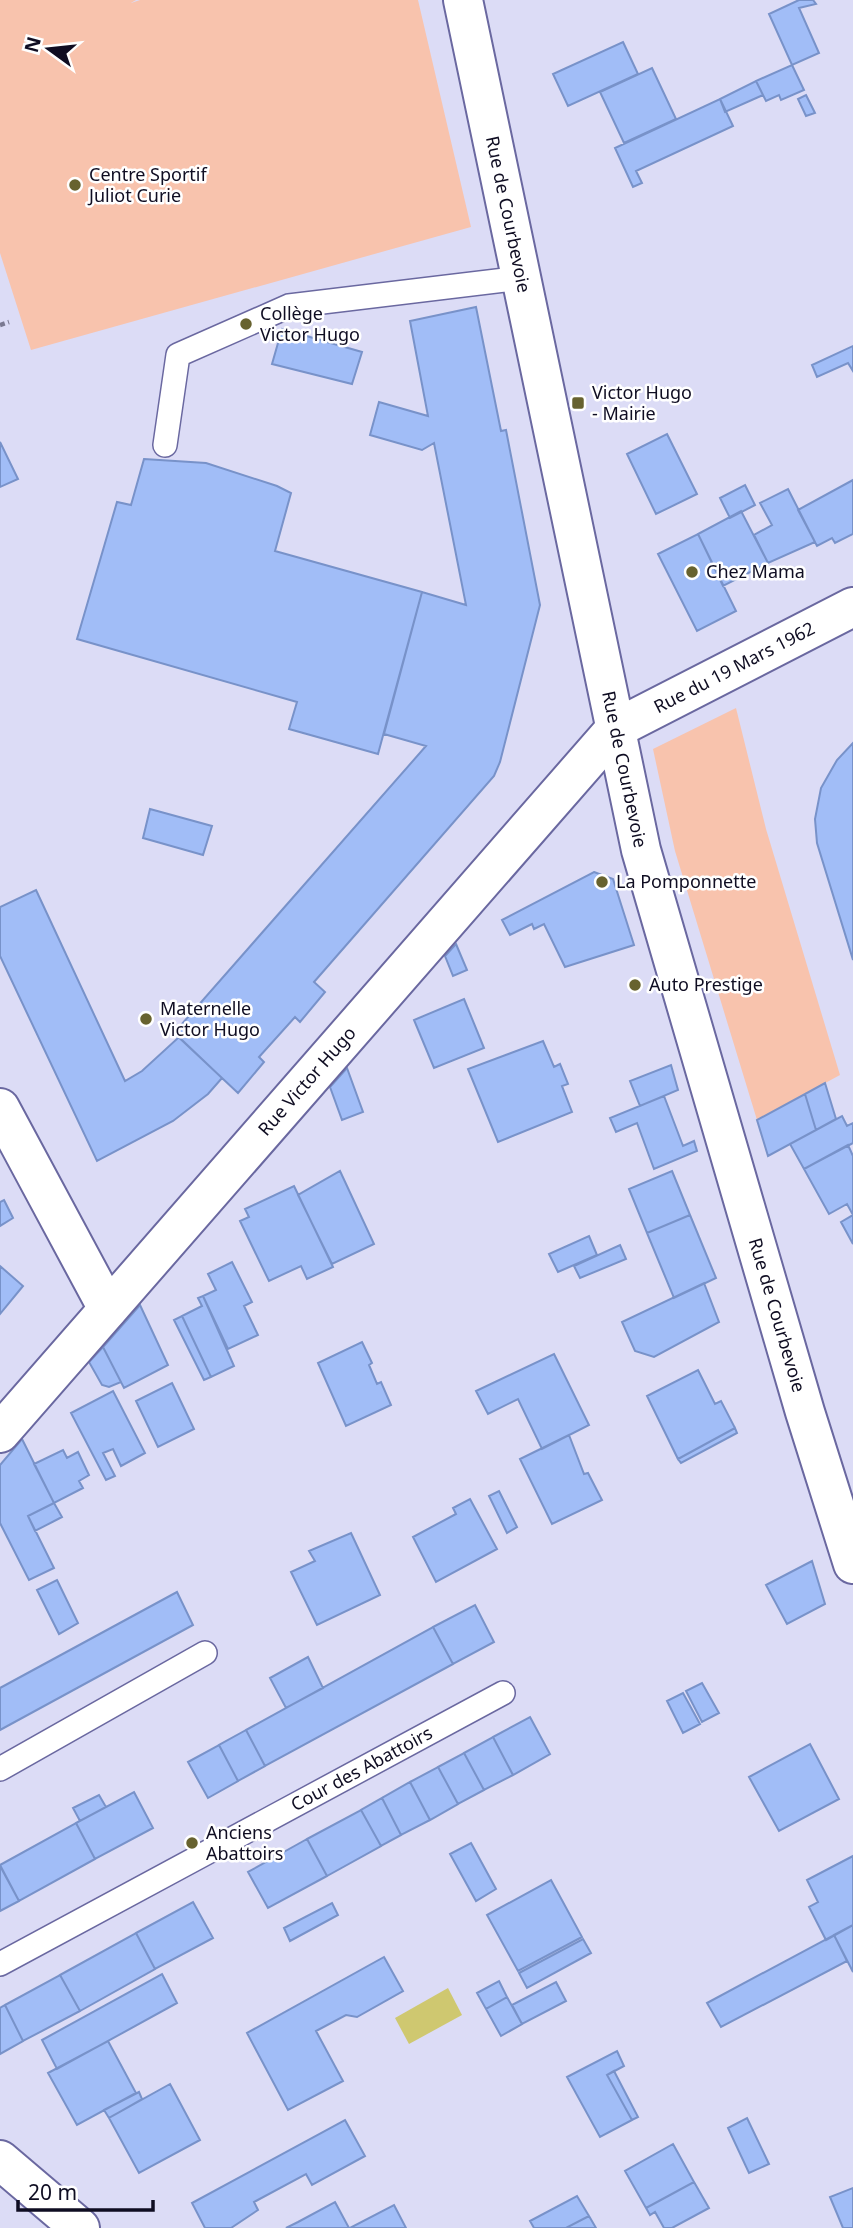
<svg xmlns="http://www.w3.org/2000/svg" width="853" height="2228" font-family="'Noto Sans',sans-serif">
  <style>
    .green { fill: #f8c3ad }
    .water { fill: #cfc870 }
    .building { fill: #a1bdf7; stroke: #7892c9; stroke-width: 2 }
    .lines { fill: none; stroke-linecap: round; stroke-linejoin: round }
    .service-casing { stroke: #6a68a0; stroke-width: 26 }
    .minor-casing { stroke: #6a68a0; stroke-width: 42 }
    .tertiary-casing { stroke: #6a68a0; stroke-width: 42 }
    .path { stroke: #7a7991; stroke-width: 4.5; stroke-dasharray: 5 3.5; stroke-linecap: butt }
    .service { stroke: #fff; stroke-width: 23 }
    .minor { stroke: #fff; stroke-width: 38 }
    .tertiary { stroke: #fff; stroke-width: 38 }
    .poi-dot { fill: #67622f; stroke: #fff; stroke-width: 2.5 }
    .labels { text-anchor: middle; stroke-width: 5; stroke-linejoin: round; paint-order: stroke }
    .poi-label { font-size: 18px; fill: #0f0d22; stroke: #fff; text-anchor: start }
    .street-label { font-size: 18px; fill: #0f0d22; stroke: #fff }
  </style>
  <rect width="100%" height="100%" fill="#dcdcf6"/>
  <!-- green -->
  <path class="green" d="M0,0H136L131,3L140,0H418L471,227L31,350L0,253Z
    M736,708L766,829L840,1075L757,1120L675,851L653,749Z"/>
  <!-- water -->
  <path class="water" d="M448,1988L462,2015L409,2044L395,2018Z"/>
  <!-- building -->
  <path class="building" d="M799,0H813L816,4L799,8L819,53L792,65L769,14Z
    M623,42L638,74L568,106L553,74Z
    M792,65L804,90L781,100L779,95L766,101L756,81Z
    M652,68L676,119L624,143L600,92Z
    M756,81L763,95L725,112L720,99Z
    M806,95L815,113L806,116L798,99Z
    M720,99L733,126L636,171L642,183L633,187L615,148Z
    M476,307L501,431L506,430L540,605L500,762L494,776L314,982L325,992L300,1022L295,1017L259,1057L264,1062L238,1093L174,1033L426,746L384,734L422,592L466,605L434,443L422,450L370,435L379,402L428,416L410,321Z
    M282,329L362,352L352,384L272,364Z
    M853,346V371L848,363L817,377L812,365Z
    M667,434L697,494L656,514L627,454Z
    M0,442L18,479L0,487Z
    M144,459L206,463L277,486L291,493L275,551L422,592L378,754L289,729L297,702L77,639L117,502L131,505Z
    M853,480V534L835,543L832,538L817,546L798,510Z
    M745,485L755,505L730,518L720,498Z
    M788,489L815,542L768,563L754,535L772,525L760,503Z
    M741,511L768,563L723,586L698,534Z
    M698,534L736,611L697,631L658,554Z
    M853,743V960L817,843L815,819L821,788L837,760Z
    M150,809L212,826L203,855L143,838Z
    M594,872L613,879L634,945L565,967L544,924L534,929L532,924L510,935L502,920Z
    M36,890L125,1081L142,1071L179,1037L222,1078L208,1094L173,1121L97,1161L0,956V907Z
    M456,944L467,970L453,976L445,956Z
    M464,999L484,1048L434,1068L414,1020Z
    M543,1041L554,1067L560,1064L568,1084L562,1086L572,1112L498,1142L468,1069Z
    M671,1065L678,1090L640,1106L630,1081Z
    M347,1068L363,1112L342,1120L330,1087Z
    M825,1083L836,1119L816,1130L805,1094Z
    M805,1094L816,1130L768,1156L757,1120Z
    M664,1096L683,1146L694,1141L697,1151L654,1169L637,1123L616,1132L610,1118Z
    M842,1116L847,1126L853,1123V1143L804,1169L790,1144Z
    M848,1145L853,1156V1215L847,1204L829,1214L804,1169Z
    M340,1171L374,1244L332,1264L298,1195Z
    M672,1171L690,1215L647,1233L629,1189Z
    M294,1186L333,1267L307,1279L301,1266L269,1281L240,1221L249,1217L245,1209Z
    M4,1200L13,1218L0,1226V1202Z
    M690,1215L716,1278L674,1298L647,1233Z
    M853,1215V1244L841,1222Z
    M589,1236L597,1255L558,1272L549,1254Z
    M620,1245L626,1259L580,1278L574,1266Z
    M232,1262L252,1302L244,1306L258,1335L228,1349L203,1296L216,1290L208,1274Z
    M0,1266L23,1286L0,1314Z
    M704,1283L719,1322L654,1357L635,1351L622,1322Z
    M203,1296L234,1366L211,1377L182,1316L202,1306L198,1298Z
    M140,1305L168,1365L124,1388L103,1347Z
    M182,1316L211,1377L204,1380L174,1320Z
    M362,1342L372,1363L369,1365L377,1384L381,1382L391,1405L346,1426L318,1363Z
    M103,1347L121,1382L109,1387L102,1385L89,1362Z
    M554,1354L589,1425L542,1449L518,1399L488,1414L476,1391Z
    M698,1370L715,1404L721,1401L735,1428L678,1459L647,1396Z
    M172,1383L194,1429L158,1447L136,1401Z
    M113,1391L145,1453L121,1466L113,1449L103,1453L115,1476L106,1480L71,1413Z
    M735,1428L737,1433L681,1463L678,1459Z
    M569,1435L584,1474L588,1473L602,1500L552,1524L520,1459Z
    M22,1439L54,1503L28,1516L54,1568L29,1580L0,1523V1465Z
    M63,1450L67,1458L78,1452L89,1475L79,1481L83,1488L54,1503L34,1464Z
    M499,1491L517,1527L507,1533L489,1496Z
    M470,1499L497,1549L436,1582L413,1537L456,1514L453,1508Z
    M54,1503L62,1517L35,1531L28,1516Z
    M351,1533L380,1595L317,1625L291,1572L315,1561L309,1551Z
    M812,1561L825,1604L787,1624L766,1585Z
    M57,1580L78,1623L59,1634L37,1590Z
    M177,1592L193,1625L0,1730V1688Z
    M475,1605L494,1642L453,1664L433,1627Z
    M433,1627L453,1664L265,1766L246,1730Z
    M308,1657L323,1688L286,1708L270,1678Z
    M702,1683L719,1713L702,1722L686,1691Z
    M683,1693L700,1724L683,1733L667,1701Z
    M530,1717L550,1754L513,1775L493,1737Z
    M246,1730L265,1766L238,1781L219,1745Z
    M493,1737L513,1775L484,1790L464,1753Z
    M810,1744L839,1799L779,1831L749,1777Z
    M219,1745L238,1781L208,1798L188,1762Z
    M464,1753L484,1790L458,1804L438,1767Z
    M438,1767L458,1804L430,1820L410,1782Z
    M410,1782L430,1820L401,1835L382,1798Z
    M134,1792L153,1828L95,1859L76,1823Z
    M99,1795L106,1807L80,1821L73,1808Z
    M382,1798L401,1835L381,1846L361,1810Z
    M361,1810L381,1846L327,1876L307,1839Z
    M76,1823L95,1859L19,1901L0,1865Z
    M307,1839L327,1876L268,1908L248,1872Z
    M471,1843L496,1889L476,1901L450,1854Z
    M853,1856V1925L826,1940L809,1907L818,1902L807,1880Z
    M0,1866L19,1901L0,1911Z
    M551,1880L582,1937L518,1971L487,1915Z
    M193,1902L213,1938L155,1969L136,1933Z
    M332,1903L338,1915L290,1941L284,1928Z
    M853,1925V1972L834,1935Z
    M136,1933L155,1969L80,2011L60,1975Z
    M834,1935L847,1961L721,2027L707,2003Z
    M583,1939L591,1953L527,1988L519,1973Z
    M384,1957L403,1991L357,2017L346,2015L316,2031L343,2081L288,2110L247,2033Z
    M162,1974L177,2003L57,2069L42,2040Z
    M60,1975L80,2011L23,2041L5,2005Z
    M499,1981L507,1997L486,2009L477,1993Z
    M556,1982L566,2001L522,2024L512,2005Z
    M507,1997L522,2024L501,2036L486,2009Z
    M5,2005L23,2041L0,2054V2008Z
    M108,2041L136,2093L77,2125L48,2073Z
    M617,2051L624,2066L607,2075L632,2120L600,2137L567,2077Z
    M614,2071L638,2117L632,2120L607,2075Z
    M170,2084L200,2140L139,2173L109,2118Z
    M139,2092L142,2099L109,2118L104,2110Z
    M747,2118L769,2164L749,2173L728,2128Z
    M345,2120L365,2156L312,2185L306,2174L254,2202L258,2210L231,2228H205L192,2203Z
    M673,2144L694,2182L646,2208L625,2171Z
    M694,2182L709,2208L672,2228H664L655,2212L650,2215L646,2208Z
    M853,2188V2228H843L830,2197Z
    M577,2196L589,2216L566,2228H534L530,2221Z
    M335,2202L349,2228H286L298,2222Z
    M394,2205L406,2228H350Z
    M589,2216L596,2228H566Z"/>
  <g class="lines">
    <defs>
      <g id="service">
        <path d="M165,445L178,355L289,306L521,278"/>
        <path d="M0,1769L205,1653"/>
        <path id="s1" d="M0,1964L503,1693"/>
      </g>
      <g id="minor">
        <path d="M0,1108L108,1309"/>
        <path id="s2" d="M0,1433L615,729L853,607"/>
        <path d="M0,2160L80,2228"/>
      </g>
      <g id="tertiary">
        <path id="s3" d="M463,0L641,850L805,1412L853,1564"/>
      </g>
    </defs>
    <!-- service casing -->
    <use href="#service" class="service-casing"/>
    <!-- minor casing -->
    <use href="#minor" class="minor-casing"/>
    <!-- tertiary casing -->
    <use href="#tertiary" class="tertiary-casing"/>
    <!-- path -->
    <path class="path" d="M0,325L9,322"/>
    <!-- service -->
    <use href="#service" class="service"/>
    <!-- minor -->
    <use href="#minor" class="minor"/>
    <!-- tertiary -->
    <use href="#tertiary" class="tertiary"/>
  </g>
  <!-- markers -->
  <g class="poi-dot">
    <circle cx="75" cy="185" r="7"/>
    <circle cx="246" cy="324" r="7"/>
    <rect x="571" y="396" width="14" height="14" rx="3.5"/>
    <circle cx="692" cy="572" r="7"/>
    <circle cx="602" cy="882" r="7"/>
    <circle cx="635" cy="985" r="7"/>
    <circle cx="146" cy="1019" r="7"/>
    <circle cx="192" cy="1843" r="7"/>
  </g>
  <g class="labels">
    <!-- poi labels -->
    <g class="poi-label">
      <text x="89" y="181">Centre Sportif<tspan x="89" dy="21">Juliot Curie</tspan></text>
      <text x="260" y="320">Collège<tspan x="260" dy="21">Victor Hugo</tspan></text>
      <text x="592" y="399">Victor Hugo<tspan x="592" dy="21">- Mairie</tspan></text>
      <text x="706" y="578">Chez Mama</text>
      <text x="616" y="888">La Pomponnette</text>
      <text x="649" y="991">Auto Prestige</text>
      <text x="160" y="1015">Maternelle<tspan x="160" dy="21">Victor Hugo</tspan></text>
      <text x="206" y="1839">Anciens<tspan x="206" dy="21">Abattoirs</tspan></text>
    </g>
    <!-- street labels -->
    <g class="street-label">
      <text dy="6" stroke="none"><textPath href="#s3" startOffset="219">Rue de Courbevoie</textPath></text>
      <text dy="6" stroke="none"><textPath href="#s2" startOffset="1069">Rue du 19 Mars 1962</textPath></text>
      <text dy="6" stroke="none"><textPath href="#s3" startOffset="786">Rue de Courbevoie</textPath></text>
      <text dy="6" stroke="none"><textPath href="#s2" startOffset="467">Rue Victor Hugo</textPath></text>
      <text dy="6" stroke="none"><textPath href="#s3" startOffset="1353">Rue de Courbevoie</textPath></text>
      <text dy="6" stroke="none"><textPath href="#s1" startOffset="411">Cour des Abattoirs</textPath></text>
    </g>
  </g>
  <!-- north arrow -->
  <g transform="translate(49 49) rotate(285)" stroke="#ffffff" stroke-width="5" paint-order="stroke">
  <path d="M0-5L12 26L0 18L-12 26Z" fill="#0f0d22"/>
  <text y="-10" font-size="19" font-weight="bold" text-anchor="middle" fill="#0f0d22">N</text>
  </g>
  <!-- scale -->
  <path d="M18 2200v10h135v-10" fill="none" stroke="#0f0d22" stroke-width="3.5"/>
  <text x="28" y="2200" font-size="21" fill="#0f0d22" stroke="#ffffff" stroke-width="5" paint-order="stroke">20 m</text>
</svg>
